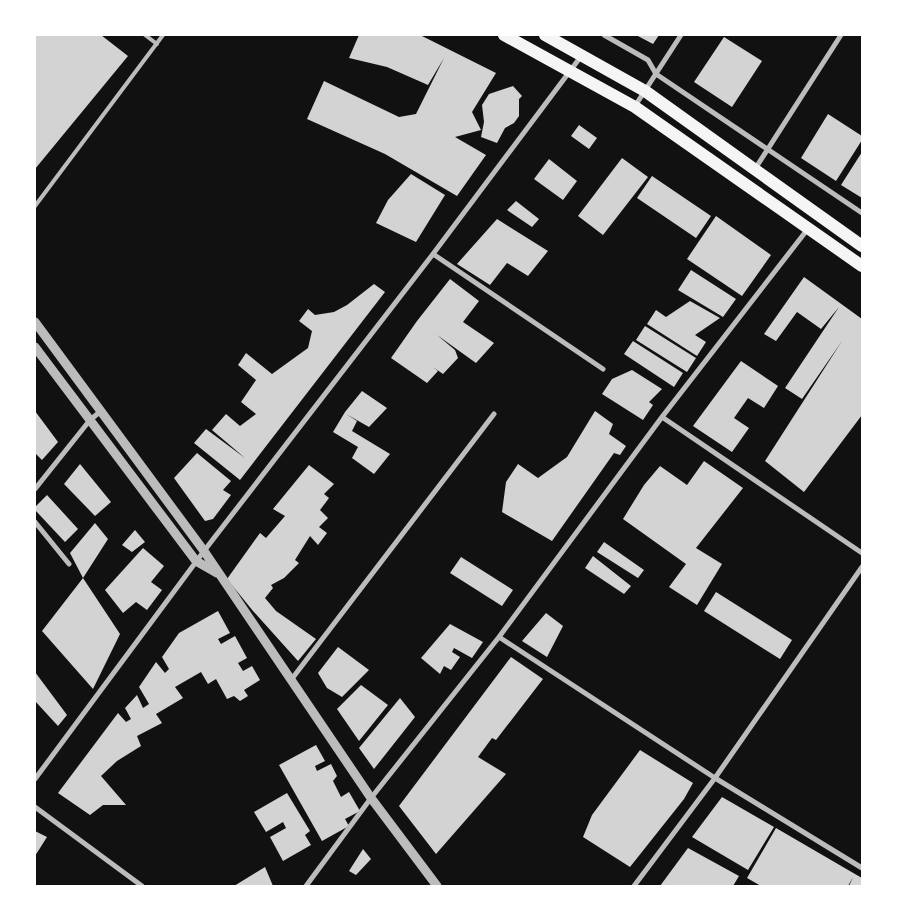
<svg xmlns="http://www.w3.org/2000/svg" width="897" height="921" font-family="'Varela Round',sans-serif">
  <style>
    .building { fill: #d3d3d3 }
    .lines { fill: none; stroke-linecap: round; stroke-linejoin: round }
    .service { stroke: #bcbcbc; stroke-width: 4 }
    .minor { stroke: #bcbcbc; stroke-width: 5 }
    .tertiary { stroke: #bcbcbc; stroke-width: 9 }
    .primary { stroke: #f5f5f5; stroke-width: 12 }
  </style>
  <rect width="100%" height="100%" fill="#111"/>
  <!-- building -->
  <path class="building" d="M35,35H101L128,56L35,169Z
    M359,35H420L496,73L472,112L481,130L455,137L486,155L457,196L385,154L307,119L324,81L399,117L416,114L444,58L428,85L387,67L349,58Z
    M636,35H659L653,44Z
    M724,37L762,61L732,107L694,82Z
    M513,86L522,96L519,99V116L514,123L505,128L497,143L481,137L484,122L482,105L489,94Z
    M828,114L862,136V140L836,181L801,158Z
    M579,125L597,138L589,149L571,136Z
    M862,152V198L841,185Z
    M622,158L648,177L603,235L578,216Z
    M549,159L577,181L563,200L534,179Z
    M411,174L445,195L416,242L376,223L388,200Z
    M652,176L711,216L696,238L637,198Z
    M516,201L539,219L532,227L507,210Z
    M716,216L771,255L742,296L687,259Z
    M497,219L548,251L528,276L507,263L490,285L457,264Z
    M691,270L736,299L723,317L678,290Z
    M804,277L862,319V415L804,492L765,461L842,341L802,399L785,388L839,307L821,329L797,312L776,341L764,334Z
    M450,279L479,301L463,322L494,343L476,363L437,335L455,350L458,358L443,374L433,367L438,371L427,383L391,358L417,321Z
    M374,284L385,292L240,480L194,443L206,429L245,458L212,430L226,414L240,426L256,414L241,402L256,380L238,365L246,353L272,374L308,348L312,331L299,321L308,309L315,315L334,312L347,305Z
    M690,301L720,318L695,335L706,342L697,356L647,324L656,310L666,317Z
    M645,326L696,358L687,372L636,340Z
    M633,341L683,373L674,387L624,354Z
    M741,361L778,386L764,408L748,398L734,418L749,428L732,452L693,426Z
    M632,370L662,389L649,402L653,405L643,420L602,394L612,379Z
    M362,391L387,408L369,427L346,414L357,421L352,431L390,454L374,474L352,458L358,447L333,432L345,412Z
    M35,411L58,442L42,460L35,453Z
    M595,411L613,424L609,434L626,446L620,455L614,453L552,541L502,512L506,482L518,464L538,478L567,457Z
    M197,453L231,481L223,490L231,495L213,519L205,521L174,478Z
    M704,461L743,488L696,548L722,564L697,605L669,587L686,564L623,519L644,485L660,466L687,485Z
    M80,464L111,502L95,516L64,484Z
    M309,465L334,484L324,494L329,498L320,510L328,518L319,527L327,533L318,545L310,536L295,560L299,563L284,578L271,585L273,588L265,598L276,611L316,639L298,661L253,611L227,579L260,533L266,538L285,516L273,509Z
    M47,495L78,529L65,542L35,510V507Z
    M95,523L108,539L83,578L70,553Z
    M135,530L145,542L132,552L122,545Z
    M604,542L644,570L638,578L597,552Z
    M143,548L164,566L151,582L162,590L147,610L136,602L123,613L105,590Z
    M593,556L631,586L624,594L585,568Z
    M461,557L513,590L502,606L450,573Z
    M83,578L120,634L93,689L42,631Z
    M716,592L792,640L780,659L704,611Z
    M218,611L230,633L218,639L221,644L235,636L247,658L238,663L243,671L252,666L260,680L244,690L248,696L240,701L234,696L227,699L216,679L208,684L201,672L175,687L183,698L156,714L162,723L137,736L141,746L117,761L101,776L126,805H103L90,815L58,793L118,713L126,722L131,719L125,708L137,695L143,708L149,704L139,687L156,662L165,673L169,669L162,657L179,633Z
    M546,613L563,626L547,657L522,641Z
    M450,624L483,642L472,658L454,648L452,652L460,657L451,670L444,666L440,674L421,658Z
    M338,647L369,670L342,697L327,688L318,673Z
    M511,657L543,679L496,740L492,738L478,757L506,774L436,854L399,806Z
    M35,672L67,715L58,726L35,701Z
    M361,685L388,705L359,741L337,709Z
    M400,698L415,717L374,769L359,748Z
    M316,745L325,761L315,766L317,771L331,764L337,776L333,781L341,797L349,792L360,811L345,819L349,826L322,841L279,765Z
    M640,750L693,783L684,799L630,867L583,837L592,815Z
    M287,793L310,831L305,835L311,845L283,861L270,837L286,828L283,822L266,832L254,812Z
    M722,797L774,827L748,870L692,837Z
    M776,828L855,874L862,878V886H849L853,877L848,886H761L747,878Z
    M35,831L47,837L35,856Z
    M688,848L739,876L733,886H660Z
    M363,849L371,859L356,875L349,871Z
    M265,867L273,886H234Z"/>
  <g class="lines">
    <!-- service -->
    <path class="service" d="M145,35L157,44
      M35,206L163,35"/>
    <!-- minor -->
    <path class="minor" d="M604,35L648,60L656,74L862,213
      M635,106L681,35
      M755,169L841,35
      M433,254L603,369
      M662,417L862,553
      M35,489L90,420L101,411
      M35,522L69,564
      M499,637L715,778L862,868
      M291,680L494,414
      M35,779L204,551L433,254L582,55
      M35,807L142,886
      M306,886L371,798L499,637L662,417L807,230
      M634,886L715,778L862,567"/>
    <!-- tertiary -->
    <path class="tertiary" d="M35,322L204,551L371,798L437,886
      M35,347L196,561L217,573"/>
    <!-- primary -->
    <path class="primary" d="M504,35L635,107L862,266
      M545,35L645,91L862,246"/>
  </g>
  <!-- border -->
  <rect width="897" height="921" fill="none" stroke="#ffffff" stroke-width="72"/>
</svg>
